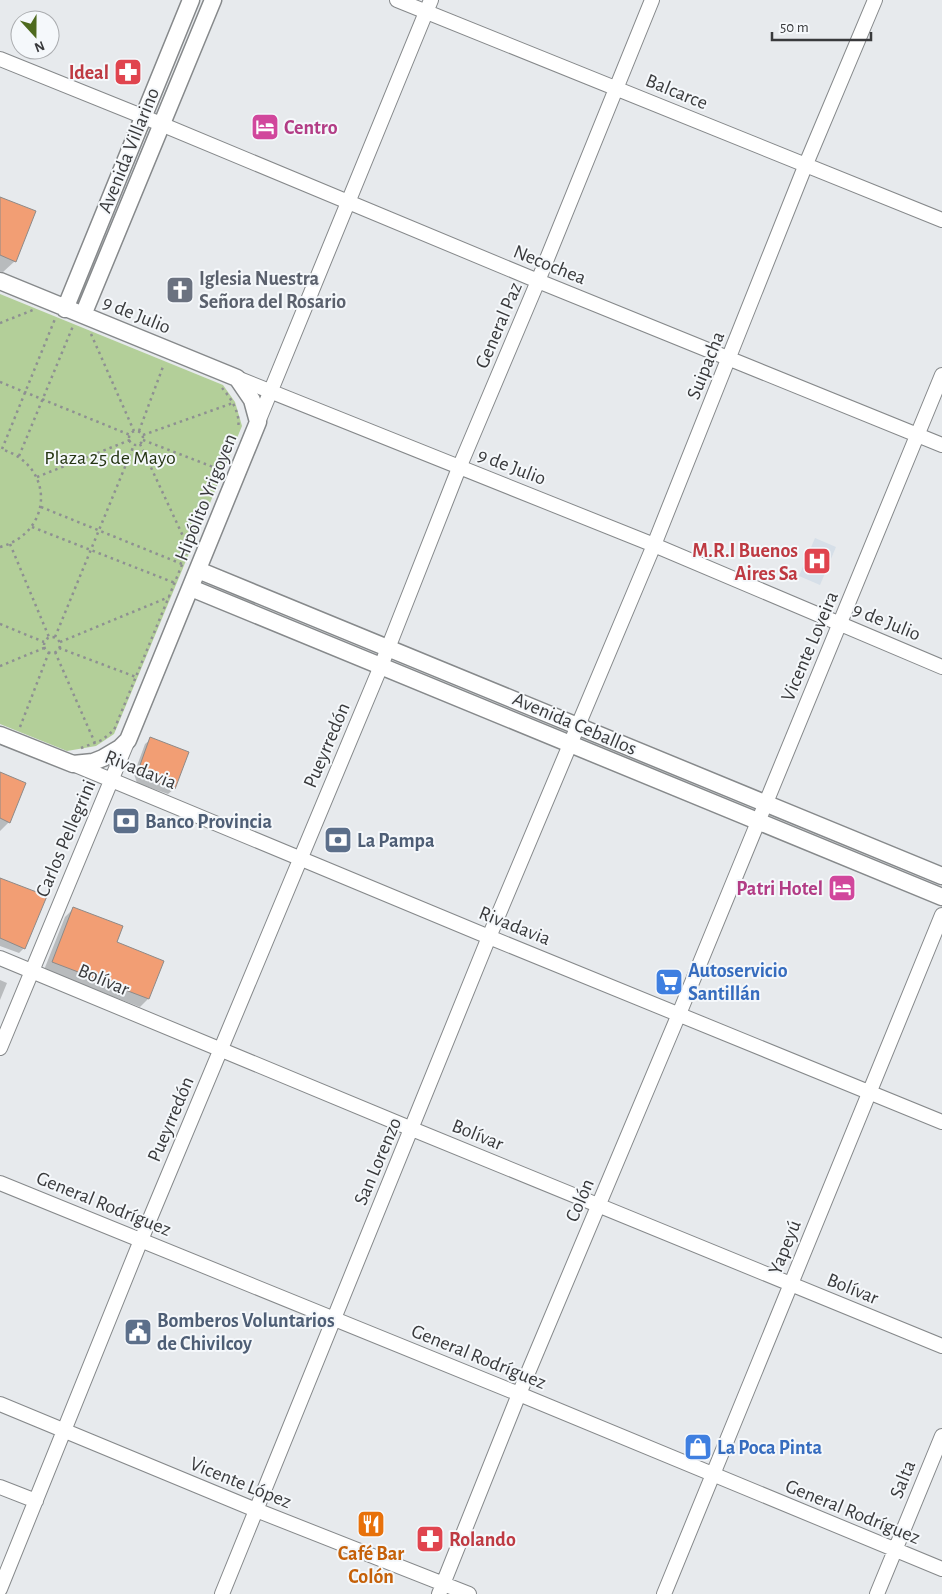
<svg xmlns="http://www.w3.org/2000/svg" width="942" height="1594" font-family="'Alegreya Sans',sans-serif">
  <style>
    .built { fill: #d6dfe8 }
    .green { fill: #b3cf99 }
    .shadow { fill: #0003 }
    .building { fill: #f29e74; stroke: #8e8a88 }
    .lines { fill: none; stroke-linecap: round; stroke-linejoin: round }
    .minor-casing { stroke: #86898b; stroke-width: 16 }
    .major-casing { stroke: #86898b; stroke-width: 19 }
    .path { stroke: #8e9092; stroke-width: 2.5; stroke-dasharray: 2.5 4; stroke-linecap: butt }
    .minor { stroke: #fff; stroke-width: 14 }
    .major { stroke: #fff; stroke-width: 16 }
    .labels { text-anchor: middle; stroke-width: 4; stroke-linejoin: round; paint-order: stroke }
    .health-label { font-size: 20px; font-weight: bold; fill: #be3a42; stroke: #f5f8fb; text-anchor: end }
    .street-label { font-size: 20px; fill: #393a3c; stroke: #f5f8fb }
    .hotel-label { font-size: 20px; font-weight: bold; fill: #b23c85; stroke: #f5f8fb; text-anchor: start }
    .worship-label { font-size: 20px; font-weight: bold; fill: #5b616d; stroke: #f5f8fb; text-anchor: start }
    .park-label { font-size: 20px; fill: #253513; stroke: #f5f8fb }
    .service-label { font-size: 20px; font-weight: bold; fill: #4e5e75; stroke: #f5f8fb; text-anchor: start }
    .shop-label { font-size: 20px; font-weight: bold; fill: #366cbe; stroke: #f5f8fb; text-anchor: start }
    .food-label { font-size: 20px; font-weight: bold; fill: #c56008; stroke: #f5f8fb }
  </style>
  <rect width="100%" height="100%" fill="#e7eaed"/>
  <!-- built -->
  <path class="built" d="M815,538L836,547L820,585L799,576Z"/>
  <!-- green -->
  <path class="green" d="M0,294L223,385L235,402L242,426L114,734L96,746L67,751L0,724Z"/>
  <!-- shadow -->
  <path class="shadow" d="M0,198L15,261L3,272L0,271Z
    M151,739L187,752L174,789L168,794L137,783L134,774L145,744Z
    M0,773L9,822L0,831Z
    M0,879L24,948L19,953L0,946Z
    M74,908L115,943L148,999L140,1007L44,970L65,917Z
    M0,980L7,983L0,1000Z"/>
  <!-- building -->
  <path class="building" d="M0,197L36,211L16,262L0,255Z
    M150,737L189,752L175,789L143,778L139,768Z
    M0,772L26,783L10,823L0,818Z
    M0,878L47,896L25,949L0,938Z
    M73,907L123,926L117,942L164,961L149,999L52,962Z"/>
  <g class="lines">
    <defs>
      <path id="minor" d="M397,0L942,220
        M0,59L144,117L538,281L942,445
        M237,378L654,545L942,667
        M258,422L431,0
        M73,764L489,937L942,1122
        M0,958L412,1129L942,1346
        M0,1048L128,740
        M0,1183L519,1394L942,1569
        M0,1404L256,1510L469,1594
        M0,1487L36,1501
        M0,1589L141,1240L381,666L459,468L538,281L652,0
        M222,1594L489,937L654,545L806,164L875,0
        M439,1594L519,1394L679,1014L942,375
        M664,1594L942,915
        M877,1594L942,1436"/>
      <path id="major" d="M0,281L237,378L252,400L258,422L128,740L120,748L103,758L93,762L73,764L0,735
        M65,309L191,0
        M83,315L213,0
        M198,570L942,876
        M191,588L942,897"/>
    </defs>
    <!-- minor casing -->
    <use href="#minor" class="minor-casing"/>
    <!-- major casing -->
    <use href="#major" class="major-casing"/>
    <!-- path -->
    <path class="path" d="M0,323L33,310
      M91,334L134,431
      M0,382L130,435
      M222,388C231,398 241,414 238,428
      M129 438a7 7 0 1 1 14 0a7 7 0 1 1-14 0Z
      M139,431L164,364
      M143,435L233,403
      M143,440L221,470
      M140,444L189,549
      M2,449L55,319
      M19,456L73,326
      M37,477L130,440
      M41,507L182,564
      M32,527L175,583
      M10,544L49,637
      M0,547C54,532 55,465 1,449
      M0,624L44,642
      M44 645a8 8 0 1 1 16 0a8 8 0 1 1-16 0Z
      M55,637L134,445
      M60,642L169,597
      M59,648L136,677
      M55,652L95,743
      M0,666L44,648
      M20,727L49,652
      M81,748L102,740L114,730L200,521"/>
    <!-- minor -->
    <use href="#minor" class="minor"/>
    <!-- major -->
    <use href="#major" class="major"/>
  </g>
  <!-- icons -->
  <defs>
    <symbol id="pharmacy-square" viewBox="-11 -11 22 22"><rect x="-9" y="-9" width="18" height="18" rx="4" fill="#e0444e" stroke="#f5f8fb"/><path d="M-2-6h4v4h4v4h-4v4h-4v-4h-4v-4h4Z" fill="#fff"/></symbol>
    <symbol id="hotel-square" viewBox="-11 -11 22 22"><rect x="-9" y="-9" width="18" height="18" rx="4" fill="#d1479c" stroke="#f5f8fb"/><path d="M-6-4.5h1.5V1H6V5H4.5V3h-9V5H-6ZM-4 0a1.8 1.8 0 1 1 3.6 0ZM.5 0V-2.5h3Q6-2.5 6 0Z" fill="#fff"/></symbol>
    <symbol id="church-square" viewBox="-11 -11 22 22"><rect x="-9" y="-9" width="18" height="18" rx="4" fill="#6b7280" stroke="#f5f8fb"/><path d="M-1.2-6h2.4v3.5h3.3v2.4h-3.3V6h-2.4V-.1h-3.3v-2.4h3.3Z" fill="#fff"/></symbol>
    <symbol id="hospital-square" viewBox="-11 -11 22 22"><rect x="-9" y="-9" width="18" height="18" rx="4" fill="#e0444e" stroke="#f5f8fb"/><path d="M-5-5h3v3.5h4V-5h3V5h-3V1.5h-4V5h-3Z" fill="#fff"/></symbol>
    <symbol id="bank-square" viewBox="-11 -11 22 22"><rect x="-9" y="-9" width="18" height="18" rx="4" fill="#5c6f8a" stroke="#f5f8fb"/><path d="M-6-4H6V4H-6ZM0-2.3a2.3 2.3 0 1 0 0 4.6a2.3 2.3 0 1 0 0-4.6Z" fill="#fff"/></symbol>
    <symbol id="supermarket-square" viewBox="-11 -11 22 22"><rect x="-9" y="-9" width="18" height="18" rx="4" fill="#3f7fe0" stroke="#f5f8fb"/><path d="M-6-5.5h2.5l.6 2H6L4.5 2H-2.5L-4.4-4H-6ZM-1.5 3.2a1.3 1.3 0 1 0 .1 0ZM3 3.2a1.3 1.3 0 1 0 .1 0Z" fill="#fff"/></symbol>
    <symbol id="civic-square" viewBox="-11 -11 22 22"><rect x="-9" y="-9" width="18" height="18" rx="4" fill="#5c6f8a" stroke="#f5f8fb"/><path d="M-.6-6.5H3V-4.5H.6V-3L4-1V1h2V6H-6V1h2V-1L-.6-3ZM-1.2 2.5V6h2.4V2.5Z" fill="#fff"/></symbol>
    <symbol id="shop-square" viewBox="-11 -11 22 22"><rect x="-9" y="-9" width="18" height="18" rx="4" fill="#3f7fe0" stroke="#f5f8fb"/><path d="M-5-2.5h2.3a2.7 3.5 0 0 1 5.4 0H5L5.5 6h-11ZM-1.5-2.5h3a1.5 2.3 0 0 0-3 0Z" fill="#fff"/></symbol>
    <symbol id="restaurant-square" viewBox="-11 -11 22 22"><rect x="-9" y="-9" width="18" height="18" rx="4" fill="#e8710a" stroke="#f5f8fb"/><path d="M-5-6h1v4h1v-4h1v4h1v-4h1v5L-1.5 .5V6h-2V.5L-5-1ZM5-6V6H3V1.5H1.5Q1.5-4 5-6Z" fill="#fff"/></symbol>
  </defs>
  <g fill-rule="evenodd">
    <use href="#pharmacy-square" x="112" y="56" width="32" height="32"/>
    <use href="#hotel-square" x="249" y="111" width="32" height="32"/>
    <use href="#church-square" x="164" y="274" width="32" height="32"/>
    <use href="#hospital-square" x="801" y="545" width="32" height="32"/>
    <use href="#bank-square" x="110" y="805" width="32" height="32"/>
    <use href="#bank-square" x="322" y="824" width="32" height="32"/>
    <use href="#hotel-square" x="826" y="872" width="32" height="32"/>
    <use href="#supermarket-square" x="653" y="966" width="32" height="32"/>
    <use href="#civic-square" x="122" y="1316" width="32" height="32"/>
    <use href="#shop-square" x="682" y="1431" width="32" height="32"/>
    <use href="#restaurant-square" x="355" y="1508" width="32" height="32"/>
    <use href="#pharmacy-square" x="414" y="1523" width="32" height="32"/>
  </g>
  <g class="labels">
    <!-- health labels -->
    <g class="health-label">
      <text x="109" y="79">Ideal</text>
      <text x="798" y="557">M.R.I Buenos<tspan x="798" dy="23">Aires Sa</tspan></text>
      <text x="449" y="1546" text-anchor="start">Rolando</text>
    </g>
    <!-- street labels -->
    <g class="street-label">
      <text transform="translate(677 91) rotate(22)" y="7">Balcarce</text>
      <text transform="translate(128 150) rotate(-68)" y="7">Avenida Villarino</text>
      <text transform="translate(550 264) rotate(22)" y="7">Necochea</text>
      <text transform="translate(137 314) rotate(22)" y="7">9 de Julio</text>
      <text transform="translate(498 325) rotate(-67)" y="7">General Paz</text>
      <text transform="translate(705 365) rotate(-68)" y="7">Suipacha</text>
      <text transform="translate(512 466) rotate(21)" y="7">9 de Julio</text>
      <text transform="translate(205 497) rotate(-68)" y="7">Hipólito Yrigoyen</text>
      <text transform="translate(887 621) rotate(22)" y="7">9 de Julio</text>
      <text transform="translate(809 646) rotate(-67)" y="7">Vicente Loveira</text>
      <text transform="translate(575 723) rotate(23)" y="7">Avenida Ceballos</text>
      <text transform="translate(326 745) rotate(-67)" y="7">Pueyrredón</text>
      <text transform="translate(141 769) rotate(22)" y="7">Rivadavia</text>
      <text transform="translate(65 838) rotate(-67)" y="7">Carlos Pellegrini</text>
      <text transform="translate(515 925) rotate(22)" y="7">Rivadavia</text>
      <text transform="translate(104 979) rotate(23)" y="7">Bolívar</text>
      <text transform="translate(170 1119) rotate(-67)" y="7">Pueyrredón</text>
      <text transform="translate(478 1134) rotate(22)" y="7">Bolívar</text>
      <text transform="translate(377 1161) rotate(-67)" y="7">San Lorenzo</text>
      <text transform="translate(579 1200) rotate(-67)" y="7">Colón</text>
      <text transform="translate(104 1203) rotate(22)" y="7">General Rodríguez</text>
      <text transform="translate(784 1247) rotate(-68)" y="7">Yapeyú</text>
      <text transform="translate(853 1288) rotate(22)" y="7">Bolívar</text>
      <text transform="translate(479 1356) rotate(22)" y="7">General Rodríguez</text>
      <text transform="translate(902 1479) rotate(-68)" y="7">Salta</text>
      <text transform="translate(241 1482) rotate(22)" y="7">Vicente López</text>
      <text transform="translate(853 1511) rotate(22)" y="7">General Rodríguez</text>
    </g>
    <!-- hotel labels -->
    <g class="hotel-label">
      <text x="284" y="134">Centro</text>
      <text x="823" y="895" text-anchor="end">Patri Hotel</text>
    </g>
    <!-- worship labels -->
    <g class="worship-label">
      <text x="199" y="285">Iglesia Nuestra<tspan x="199" dy="23">Señora del Rosario</tspan></text>
    </g>
    <!-- park labels -->
    <g class="park-label">
      <text x="110" y="464">Plaza 25 de Mayo</text>
    </g>
    <!-- service labels -->
    <g class="service-label">
      <text x="145" y="828">Banco Provincia</text>
      <text x="357" y="847">La Pampa</text>
      <text x="157" y="1327">Bomberos Voluntarios<tspan x="157" dy="23">de Chivilcoy</tspan></text>
    </g>
    <!-- shop labels -->
    <g class="shop-label">
      <text x="688" y="977">Autoservicio<tspan x="688" dy="23">Santillán</tspan></text>
      <text x="717" y="1454">La Poca Pinta</text>
    </g>
    <!-- food labels -->
    <g class="food-label">
      <text x="371" y="1560">Café Bar<tspan x="371" dy="23">Colón</tspan></text>
    </g>
  </g>
  <!-- north arrow -->
  <g transform="translate(35 35) rotate(159)"><circle r="24" fill="#f5f8fb" stroke="#aaacaf"/>
  <path d="M0-4L9 19L0 12L-9 19Z" fill="#4e6a1e"/>
  <text y="-8" font-size="14" font-weight="bold" text-anchor="middle" fill="#393a3c">N</text>
  </g>
  <!-- scale -->
  <path d="M772 32v8h99v-8" fill="none" stroke="#393a3c" stroke-width="2.5"/>
  <text x="780" y="32" font-size="15" fill="#393a3c" stroke="#f5f8fb" stroke-width="4" paint-order="stroke">50 m</text>
</svg>
